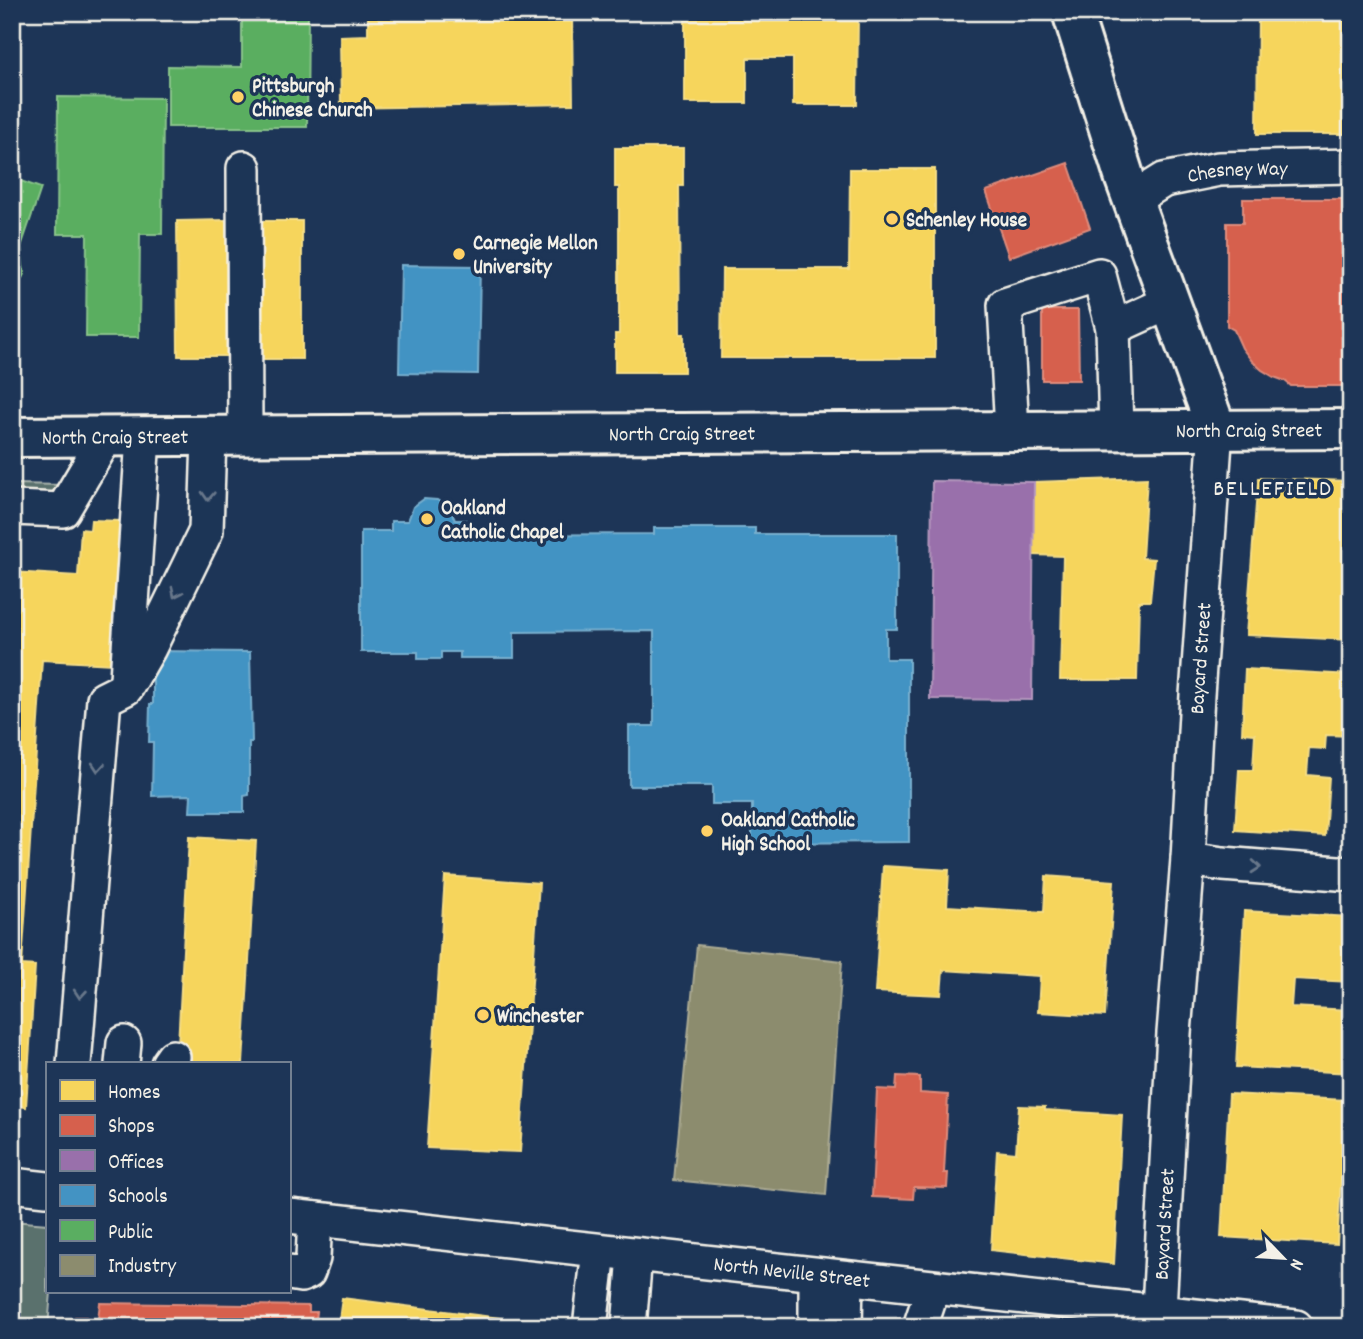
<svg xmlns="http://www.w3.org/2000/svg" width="1363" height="1339" font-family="Dekko,sans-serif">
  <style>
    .green { fill: #5a716d; stroke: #a7b1aa; stroke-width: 2 }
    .homes { fill: #f6d55c; stroke: #f5dd86; stroke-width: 2 }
    .shops { fill: #d6604d; stroke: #df8c7c; stroke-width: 2 }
    .offices { fill: #9970ab; stroke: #b497bd; stroke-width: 2 }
    .schools { fill: #4393c3; stroke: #78afce; stroke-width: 2 }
    .public { fill: #5aae61; stroke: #88c28a; stroke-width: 2 }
    .industry { fill: #8c8c6e; stroke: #abaa93; stroke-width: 2 }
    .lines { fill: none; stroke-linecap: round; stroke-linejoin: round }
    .minor-casing { stroke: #f4f1e8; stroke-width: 38 }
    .major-casing { stroke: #f4f1e8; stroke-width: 44 }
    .minor { stroke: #1d3557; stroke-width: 33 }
    .major { stroke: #1d3557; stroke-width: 38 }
    .oneway { stroke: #68778a }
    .poi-dot { fill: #ffd166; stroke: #1d3557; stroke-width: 2.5 }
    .labels { text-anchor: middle; stroke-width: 7; stroke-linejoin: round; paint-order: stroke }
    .poi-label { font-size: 21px; font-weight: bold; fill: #f4f1e8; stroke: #1d3557; text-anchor: start }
    .street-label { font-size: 21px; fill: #f4f1e8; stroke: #1d3557 }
    .neighbourhood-label { font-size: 23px; letter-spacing: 2px; fill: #f4f1e8; stroke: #1d3557 }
  </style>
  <rect width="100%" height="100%" fill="#1d3557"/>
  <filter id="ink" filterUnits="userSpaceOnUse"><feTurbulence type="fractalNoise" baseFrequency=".0143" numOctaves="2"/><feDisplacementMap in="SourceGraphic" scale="14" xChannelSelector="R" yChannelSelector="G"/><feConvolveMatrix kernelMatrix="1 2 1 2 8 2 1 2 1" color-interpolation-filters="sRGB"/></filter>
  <g filter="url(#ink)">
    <!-- green -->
    <path class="green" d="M12,484L64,485C53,500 29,494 12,494Z
      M12,1221L47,1224V1292H51L48,1327H12Z"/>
    <!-- homes -->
    <path class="homes" d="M368,12H572L573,104L341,108L340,36L368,35Z
      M685,12H858L857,105H793V58H747V103H685Z
      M1258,12H1351V134H1257Z
      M615,148H683V186H679L680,334H684V372H615V334H619V187H615Z
      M850,169H935V358H721L722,269H849Z
      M226,220V356H178L177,221Z
      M250,221H302V359H250Z
      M1147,478L1142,558L1154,559L1150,601H1139L1137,680H1060L1063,556L1033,555L1034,482Z
      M1258,478L1351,481V640L1246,635Z
      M91,520L120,521L112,664L42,660L22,965L35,966L26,1107L12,1105V572L78,576L81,529L90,530Z
      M1245,669L1351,675V736L1326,735L1325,749L1309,748L1307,775L1329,777L1325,836L1235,830L1239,770H1253L1255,734L1242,733Z
      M189,837L256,841L243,1064H177Z
      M883,866L949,870L947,906L1044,912L1046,876L1114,881L1105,1016L1038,1012L1040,976L943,970L941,995L875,992Z
      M445,876L539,883L520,1152L427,1148Z
      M1244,911L1351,917V982L1293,979L1291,1007L1351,1010V1073L1236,1067Z
      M1229,1094L1346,1100L1337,1244L1221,1237Z
      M1019,1106L1045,1107V1110L1122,1115L1114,1264L991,1250L997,1151L1016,1153Z
      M342,1298L548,1324V1327H338Z"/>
    <!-- shops -->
    <path class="shops" d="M1068,163L1090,228L1009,257L986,191Z
      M1243,199H1351V386H1291L1285,381L1274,377L1262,370L1252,361L1242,348L1234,330L1227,326V223H1243Z
      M1042,310H1078L1079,380H1042Z
      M897,1076L920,1077V1093L948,1095L944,1173H948L947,1188L914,1187L913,1199L872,1197L877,1089L896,1090Z
      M100,1303L309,1306V1312H317L315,1327H97Z
      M75,1317H86L95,1327H71Z"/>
    <!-- offices -->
    <path class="offices" d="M932,481L1034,482L1032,700L930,699Z"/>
    <!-- schools -->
    <path class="schools" d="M401,265L480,266L478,374L399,373Z
      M424,499L437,500L450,509L455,520H467V535L654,534V528H755V534H897V629H886V659H909V842L752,843V804H712V786H629V726H654V631L514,632V658H460V652H441V659H418V652H361V531H391V521H408L413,507Z
      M153,651L250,652L252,742H249V795L244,796V812H190L191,795L152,796L153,742H149L150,704H153Z"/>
    <!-- public -->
    <path class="public" d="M242,12H308L307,127H168V66L242,67Z
      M58,97L163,98L162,234H140L139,337H86L87,234H57Z
      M12,178L41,188L21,247L24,274L12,299Z"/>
    <!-- industry -->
    <path class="industry" d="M697,945L842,961L826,1195L674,1180Z"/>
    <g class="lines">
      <defs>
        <g id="minor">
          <path d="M244,168L245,437"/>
          <path id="s1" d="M1132,200L1164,180L1219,169L1351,166"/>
          <path d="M1113,328L1170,302"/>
          <path d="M1012,430L1005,305L1099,275L1113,328L1116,430"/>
          <path d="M12,508L63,510L106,437"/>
          <path d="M127,679L143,437"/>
          <path d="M1188,859L1223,864L1351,874"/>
          <path d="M74,1064L104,699L126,688L149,648L206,531L209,437"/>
          <path d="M122,1064L124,1043"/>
          <path d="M168,1064L173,1057"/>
          <path d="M12,1185L47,1189"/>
          <path id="s2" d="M289,1216L1296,1327"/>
          <path d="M289,1273L301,1275L308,1272L313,1258L315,1219"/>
          <path d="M590,1327L599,1251"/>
          <path d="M629,1327L635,1255"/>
          <path d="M816,1327V1275"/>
          <path d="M845,1327L846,1278"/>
          <path d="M920,1327L933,1288"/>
          <path id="s3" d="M1158,1327L1174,1033L1188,859L1197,695L1216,428"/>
        </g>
        <g id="major">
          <path d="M1072,12L1125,179L1216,428"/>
          <path id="s4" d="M12,437L1351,429"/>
        </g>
      </defs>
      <!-- minor casing -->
      <use href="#minor" class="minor-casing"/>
      <!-- major casing -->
      <use href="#major" class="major-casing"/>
      <!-- minor -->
      <use href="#minor" class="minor"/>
      <!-- major -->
      <use href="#major" class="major"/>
    </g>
    <!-- one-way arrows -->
    <defs><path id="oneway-chevron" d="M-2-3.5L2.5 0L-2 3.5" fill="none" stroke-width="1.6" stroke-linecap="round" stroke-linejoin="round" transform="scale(1.75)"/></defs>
    <g class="oneway">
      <use href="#oneway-chevron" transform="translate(208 496) rotate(93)"/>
      <use href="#oneway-chevron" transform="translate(176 593) rotate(116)"/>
      <use href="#oneway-chevron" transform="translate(98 767) rotate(95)"/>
      <use href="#oneway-chevron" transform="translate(1256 867) rotate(5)"/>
      <use href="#oneway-chevron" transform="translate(80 994) rotate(95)"/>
    </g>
  </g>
  <!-- markers -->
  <g class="poi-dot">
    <circle cx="238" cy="97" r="7"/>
    <circle cx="892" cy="219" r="7"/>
    <circle cx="459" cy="254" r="7"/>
    <circle cx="427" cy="519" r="7"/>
    <circle cx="707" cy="831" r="7"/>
    <circle cx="483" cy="1015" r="7"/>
  </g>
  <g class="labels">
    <!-- poi labels -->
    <g class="poi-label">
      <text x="252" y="92">Pittsburgh<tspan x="252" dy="24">Chinese Church</tspan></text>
      <text x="906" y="226">Schenley House</text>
      <text x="473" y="249">Carnegie Mellon<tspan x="473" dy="24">University</tspan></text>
      <text x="441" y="514">Oakland<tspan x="441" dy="24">Catholic Chapel</tspan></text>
      <text x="721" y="826">Oakland Catholic<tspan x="721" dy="24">High School</tspan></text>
      <text x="497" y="1022">Winchester</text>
    </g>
    <!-- street labels -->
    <g class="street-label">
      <text dy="7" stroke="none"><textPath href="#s1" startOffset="112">Chesney Way</textPath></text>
      <text dy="7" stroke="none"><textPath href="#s4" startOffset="1237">North Craig Street</textPath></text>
      <text dy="7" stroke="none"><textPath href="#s4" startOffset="670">North Craig Street</textPath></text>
      <text dy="7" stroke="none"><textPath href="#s4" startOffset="103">North Craig Street</textPath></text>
      <text dy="7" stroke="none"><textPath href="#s3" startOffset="670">Bayard Street</textPath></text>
      <text dy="7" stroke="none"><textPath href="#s3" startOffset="103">Bayard Street</textPath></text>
      <text dy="7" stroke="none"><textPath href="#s2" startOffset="506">North Neville Street</textPath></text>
    </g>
    <!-- neighbourhood labels -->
    <g class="neighbourhood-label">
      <text x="1273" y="495">BELLEFIELD</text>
    </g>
  </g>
  <!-- margin -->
  <rect width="1363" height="1339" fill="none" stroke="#1d3557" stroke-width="42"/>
  <rect x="21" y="21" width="1321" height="1297" fill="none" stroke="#f4f1e8" stroke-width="2.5" filter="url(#ink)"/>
  <!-- legend -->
  <rect x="46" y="1062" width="245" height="231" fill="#1d3557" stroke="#738091" stroke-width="2"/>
  <rect x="60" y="1080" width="35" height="21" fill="#f6d55c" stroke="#738091" stroke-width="2"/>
  <text x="108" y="1098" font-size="21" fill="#f4f1e8">Homes</text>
  <rect x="60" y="1115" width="35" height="21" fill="#d6604d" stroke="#738091" stroke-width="2"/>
  <text x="108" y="1132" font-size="21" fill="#f4f1e8">Shops</text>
  <rect x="60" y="1150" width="35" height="21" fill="#9970ab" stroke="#738091" stroke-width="2"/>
  <text x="108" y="1168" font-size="21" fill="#f4f1e8">Offices</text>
  <rect x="60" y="1185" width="35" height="21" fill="#4393c3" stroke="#738091" stroke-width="2"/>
  <text x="108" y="1202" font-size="21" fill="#f4f1e8">Schools</text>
  <rect x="60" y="1220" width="35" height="21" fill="#5aae61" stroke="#738091" stroke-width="2"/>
  <text x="108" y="1238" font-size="21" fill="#f4f1e8">Public</text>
  <rect x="60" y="1255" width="35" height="21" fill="#8c8c6e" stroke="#738091" stroke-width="2"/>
  <text x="108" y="1272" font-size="21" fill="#f4f1e8">Industry</text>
  <!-- north arrow -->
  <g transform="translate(1283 1258) rotate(115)" stroke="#1d3557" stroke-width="5" paint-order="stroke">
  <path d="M0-5L12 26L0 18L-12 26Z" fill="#f4f1e8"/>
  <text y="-10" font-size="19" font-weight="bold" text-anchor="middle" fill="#f4f1e8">N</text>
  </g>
</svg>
